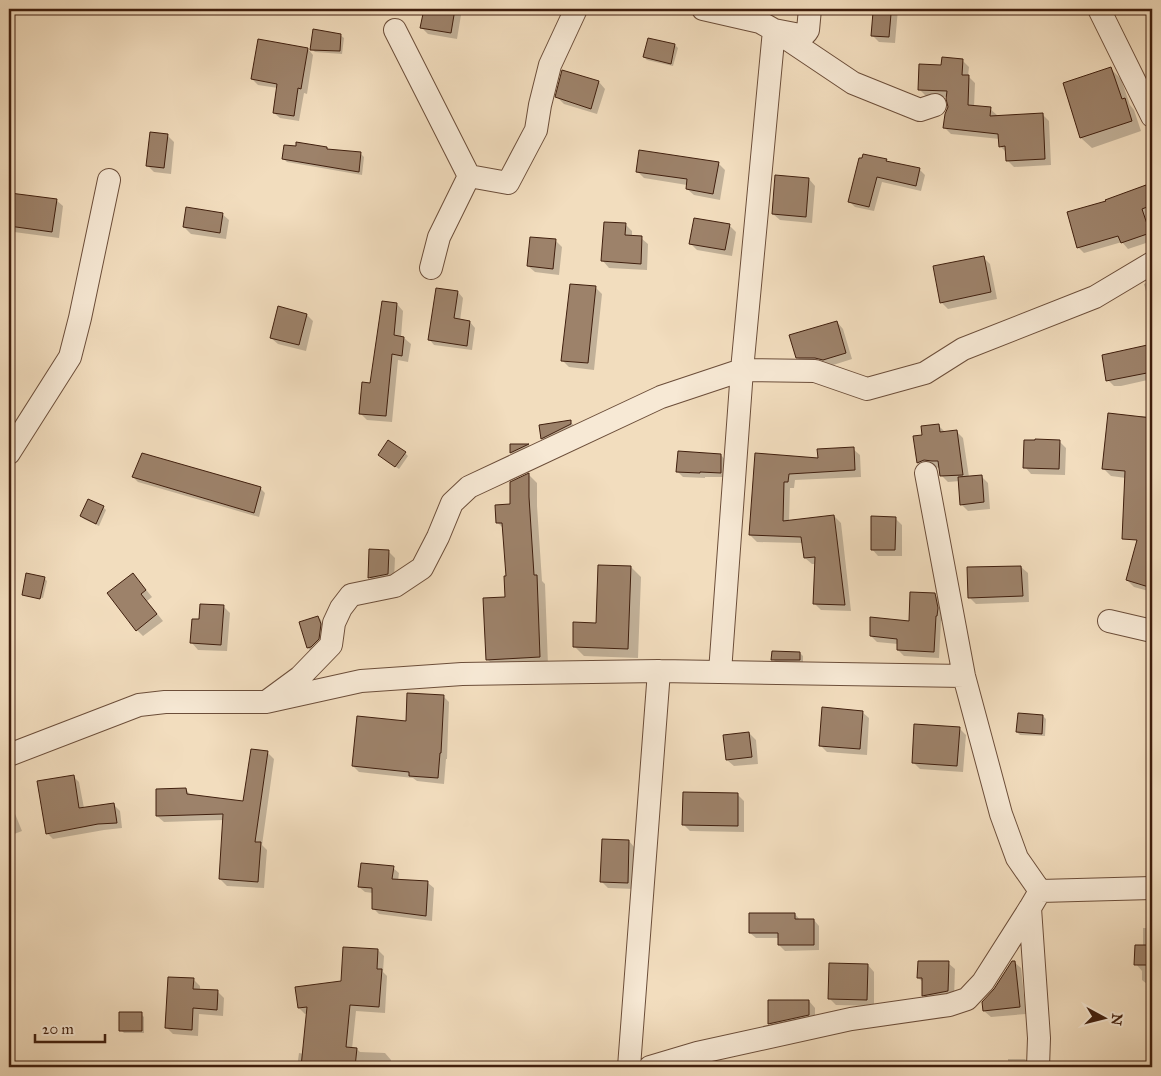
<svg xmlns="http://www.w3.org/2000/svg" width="1161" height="1076" font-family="'IM FELL Great Primer',serif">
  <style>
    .shadow { fill: #0003 }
    .building { fill: #9d826a; stroke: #401f0e }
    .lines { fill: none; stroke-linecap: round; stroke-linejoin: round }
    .street-casing { stroke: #6c4e3a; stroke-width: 24 }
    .street { stroke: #f7e9d5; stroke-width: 22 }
  </style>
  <rect width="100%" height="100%" fill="#f2ddbe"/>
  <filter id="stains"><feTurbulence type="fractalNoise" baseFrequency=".004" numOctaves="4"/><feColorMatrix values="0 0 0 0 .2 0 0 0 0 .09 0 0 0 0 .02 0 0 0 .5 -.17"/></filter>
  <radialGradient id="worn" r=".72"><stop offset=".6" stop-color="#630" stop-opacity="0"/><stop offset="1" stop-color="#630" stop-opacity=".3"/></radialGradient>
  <!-- shadow -->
  <path class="shadow" d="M425,9H462L457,39L428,34L422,28Z
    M875,9H898L895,43L879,42L872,35Z
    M340,35L344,38L342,54L315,52L312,49Z
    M649,39L675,45L678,48L673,66L647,60L644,57Z
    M308,49L313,55L307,94L304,93L299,121L280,118L274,113L278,88L258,85L252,79Z
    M962,60L969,67L968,76L975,83L974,107L990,109L997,115V117L1042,114L1049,121L1051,165L1014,167L1007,160V153L1000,146V139L951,134L945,128L949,107L948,97L926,96L919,89L942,66Z
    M1111,69L1121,79L1130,105L1134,110L1141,131L1092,148L1081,138L1066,90Z
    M563,71L599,82L605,89L597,114L564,104L557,97Z
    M167,135L174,142L171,174L154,172L147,165Z
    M327,149L329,151L361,154L364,157L362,175L287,162L284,159Z
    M886,160L889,163L919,169L925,175L921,191L882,182L874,211L855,207L850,202Z
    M718,163L725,170L720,200L694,195L687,189V185L644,178L638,172Z
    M809,179L815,186L812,223L780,220L773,214Z
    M1145,187L1152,195V241L1128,249L1122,242L1084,253L1078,247L1107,202Z
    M11,194L56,200L63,206L59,238L14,232L9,227V212Z
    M222,214L229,220L226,239L191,234L184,227Z
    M626,225L632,231V237L641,238L648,244L647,270L609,268L603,261Z
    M729,225L736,232L732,256L697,250L691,244Z
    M555,240L562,247L559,275L535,272L528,266Z
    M983,257L990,264L997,299L948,309L941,302Z
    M1152,280V313L1144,284Z
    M596,288L602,294L594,370L569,367L562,360Z
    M458,292L463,298L460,321L470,322L475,328L472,350L434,345L429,339Z
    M397,304L403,311L401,337L404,338L411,344L408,362L398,360L392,422L367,420L360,413Z
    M307,315L313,321L306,351L278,344L271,338Z
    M837,322L843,329L852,359L830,366L804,364L797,357Z
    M1152,339V379L1121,386H1114L1107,379L1148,346L1146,340Z
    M1141,416L1152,417V540L1131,539L1126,478L1111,476L1104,469L1140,418Z
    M570,422L577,428L548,445L542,438Z
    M938,425L945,432H957L963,438L969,477L981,476L988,483L990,509L968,511L962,505L960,481L948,482L941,475L939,468L931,466L924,469L918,463L915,437L923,436Z
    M1059,441L1066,448L1065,475L1031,474L1025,467Z
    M529,445L535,451L517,459L511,453V446Z
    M853,449L860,455L861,477L795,480L794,488H790L789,521L834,516L841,523L851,611L821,610L814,603L816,564H812L805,558L803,543L757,542L750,535L757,454L819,459Z
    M405,453L408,456L399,469L383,458Z
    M721,455L726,461V477H705V478L683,477L678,472Z
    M529,475L537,483V506L542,581L545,584L548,665L495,667L487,659L506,598L507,577L504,529L497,522L511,506V483Z
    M133,477L260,488L265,493L259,517L138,482Z
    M103,507L106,510L99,526L84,519L81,516Z
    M895,518L902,525V556H878L872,549Z
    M388,551L395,558L394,580L376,584L370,578Z
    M1133,557L1152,562V592L1134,587L1127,580Z
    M631,567L641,577L638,658L584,656L574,646L597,624Z
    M1021,567L1028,573L1029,602L976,604L970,598Z
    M44,578L47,581L43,598L25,594V596L24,594Z
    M139,581L152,597L147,601L163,621L143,636L137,630Z
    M935,595L941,601L943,621H941L939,658L904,656L898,650V644L877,642L871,636L911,622Z
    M223,606L230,613L227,651L198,650L192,643L200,621Z
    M318,617L321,620L323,628L321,642L311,651L308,648Z
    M800,653L803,656V663L776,662L773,659Z
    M443,696L449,702L447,759H446L444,784L417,781L413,778L359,772L353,766Z
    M862,712L869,718L867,755L827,752L820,745Z
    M1043,716L1046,719L1045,736L1020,735L1017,732Z
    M960,729L966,735L963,772L920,769L913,762Z
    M749,733L756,740L758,764L734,766L727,760Z
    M267,752L274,759L262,845L267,850L264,888L227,886L220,879L224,820L164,822L157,816L186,790L192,796L244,803Z
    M73,776L79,782L84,808L114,805L120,811L122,828L104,830L53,839L47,833Z
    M737,794L744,801V832L690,831L683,824Z
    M9,799L22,831L9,836Z
    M629,841L635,848L634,889L608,888L601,881Z
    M393,868L399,873L398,881L428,883L434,888L432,921L379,914L373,908V893L365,892L359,887Z
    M795,914L800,920H814L819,926V950L785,951L779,945V938H756L750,933Z
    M1143,928H1152V1027L1148,1022L1147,984L1142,980V971L1136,964L1143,947Z
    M378,950L384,956L383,972L387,976L385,1013L356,1011L352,1049H357L360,1052L385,1053L391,1060V1067H297L299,1053L304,1054L308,1013L305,1014L299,1008L342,982Z
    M1014,962L1021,968L1026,1014L991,1017L984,1011Z
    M948,963L955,969L954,998L930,1002L923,995V982L918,978Z
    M868,965L874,972V1006L836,1005L829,998Z
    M193,979L200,986V990L218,992L224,998L223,1016L199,1014L198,1036L173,1034L166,1027Z
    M809,1001L815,1008V1021L776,1030L770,1023Z
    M141,1014L144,1017V1033H124L121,1030Z
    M1008,1059H1025L1033,1067H1008Z"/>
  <!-- building -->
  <path class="building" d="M424,9H455L451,33L420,28Z
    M873,12L891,14L889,37L871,36Z
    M313,29L341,34L340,51L310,50Z
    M648,38L675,44L671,64L643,57Z
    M258,39L308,48L301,89L298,88L294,116L273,113L277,84L251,79Z
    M942,57L963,59L962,75H969L968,105L991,107L990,116L1043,113L1045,159L1006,161L1005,146L999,147L998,134L943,128L945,114L948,107L946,99L947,91L918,90L919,64L941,65Z
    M1111,67L1122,99L1125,98L1132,121L1080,138L1063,83Z
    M562,70L599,81L591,109L555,97Z
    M150,132L168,134L164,168L146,166Z
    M296,142L327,147V149L361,152L359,172L282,159L284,145L296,146Z
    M639,150L719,162L713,194L686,189L687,179L636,172Z
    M863,154L887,159L886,161L920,168L916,186L877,177L869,207L848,202L859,158H862Z
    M775,175L809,178L806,217L772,214Z
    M1146,185L1152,205L1142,209L1150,233L1121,243L1118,236L1077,248L1067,212L1106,201L1105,200Z
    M10,193L57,199L52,232L9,226V203Z
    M186,207L223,213L220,233L183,227Z
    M694,218L730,224L725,250L689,244Z
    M604,222L626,223L625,235L642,236L641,264L601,261Z
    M530,237L556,239L553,269L527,266Z
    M984,256L991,292L940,303L933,266Z
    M570,284L596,286L588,363L561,361Z
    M436,288L458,291L454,318L470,321L467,346L428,340Z
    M382,301L397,303L394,335L404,337L402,356L392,354L386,416L359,414L362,382L370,383Z
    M278,306L307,314L299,345L270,338Z
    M837,321L846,353L823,360L815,358H796L789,335Z
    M1152,344V372L1106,381L1102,355Z
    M1108,413L1152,418V588L1126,580L1137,540L1122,539L1125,471L1102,469Z
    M571,420V424L541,439L539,425Z
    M939,424L940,432L957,430L963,475L940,476L938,461H932L924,460L917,463L913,436L922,435L921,426Z
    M1035,439L1060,440L1059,469L1023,468L1024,440H1035Z
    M388,440L406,452L395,467L378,455Z
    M510,444H529L510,453Z
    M854,447L855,470L789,474L788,482H784L783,521L834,515L845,605L813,604L815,557L804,558L801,537L749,535L755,453L818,458L817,449Z
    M678,451L721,454V473L700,472V473L676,472Z
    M142,453L261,487L254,513L132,477Z
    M529,473V497L534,575H537L540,657L486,660L483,598L505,597L504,576H506L502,523H496L495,505L510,504V482Z
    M982,475L984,502L960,505L958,477Z
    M88,499L104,506L96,524L80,516Z
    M871,516L896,517L895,550H871Z
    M369,549L389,550L388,574L368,578Z
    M598,565L631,566L628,649L573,647V622L596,623Z
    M1021,566L1023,596L968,598L967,567Z
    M26,573L45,577L40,599L22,595Z
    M133,573L146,590L141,594L157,614L136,631L107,593Z
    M910,592L935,593L938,608L937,616H936L934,652L897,650V639L870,636V617L909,621Z
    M200,604L224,605L221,645L190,643L192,619H199Z
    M318,616L321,624L319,639L311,647L307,648L299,622Z
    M772,651L800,652V660H771Z
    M407,693L444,695L441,753H440L438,778L409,776V772L352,766L357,716L406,721Z
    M822,707L863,711L860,749L819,746Z
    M1018,713L1043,715L1042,734L1016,732Z
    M914,724L960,727L957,766L912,763Z
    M749,732L752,757L726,760L723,735Z
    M251,749L268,751L255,842H261L258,882L219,879L223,814L156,816V789L186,788L187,794L243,801Z
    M74,775L79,808L114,803L117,823L98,824L46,834L37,781Z
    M683,792L738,793V826L682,825Z
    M602,839L629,840L628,883L600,882Z
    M361,863L394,866L392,879L428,881L426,916L372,909V888L358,887Z
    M749,913H795V919H814V945H778V933H749Z
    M1135,945H1152V965H1134Z
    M343,947L378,949L377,969H382L379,1007L350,1005L346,1047L357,1048L355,1067H301L307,1007L298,1008L295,987L341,981Z
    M918,961H949L948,991L922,996V978H917Z
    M1012,961H1015L1020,1007L983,1011L982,1002L994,989Z
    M829,963L868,964L867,1000L828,999Z
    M168,977L194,978L193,989L218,990L217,1010L193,1008L192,1030L165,1028Z
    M768,1000H809V1015L768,1024Z
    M119,1012H142V1031H119Z"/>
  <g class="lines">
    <defs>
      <path id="street" d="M703,9L760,22L774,30L742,370L720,672
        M810,9L808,30L806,33L800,35L774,30L853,83L920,110L935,105
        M1099,9L1152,116
        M395,30L469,176L508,183L536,130L540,105L550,65L576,9
        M431,268L439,237L469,176
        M9,453L70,357L80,318L109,180
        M926,473L964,676L1001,814L1017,858L1040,891
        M1109,621L1152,631
        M266,702L300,677L331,645L334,623L341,608L351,595L395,586L422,568L438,537L452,503L469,487L661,397L742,370L815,371L867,389L925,373L963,349L1095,297L1152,263
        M9,755L139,705L165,702H266L361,681L462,674L659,671L964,676
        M1040,891L1152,888
        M1030,908L1039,1038L1038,1067
        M629,1067L659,671
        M650,1067L697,1053L851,1019L949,1005L967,999L983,982L1030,908L1040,891"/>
    </defs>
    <!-- street casing -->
    <use href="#street" class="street-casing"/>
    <!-- street -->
    <use href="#street" class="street"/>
  </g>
  <!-- margin -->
  <rect width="1161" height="1076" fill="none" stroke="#f2ddbe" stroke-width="30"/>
  <rect x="10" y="10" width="1141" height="1056" fill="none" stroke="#401f0e" stroke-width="2.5"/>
  <rect x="15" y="15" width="1131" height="1046" fill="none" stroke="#401f0e"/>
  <!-- north arrow -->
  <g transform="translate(1104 1018) rotate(97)" stroke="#f7e9d5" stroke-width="4" paint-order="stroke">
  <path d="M0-4L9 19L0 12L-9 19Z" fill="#401f0e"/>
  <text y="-8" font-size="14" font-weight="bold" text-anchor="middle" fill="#401f0e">N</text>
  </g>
  <!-- scale -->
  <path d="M35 1034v8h70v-8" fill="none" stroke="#401f0e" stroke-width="2.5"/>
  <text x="42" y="1034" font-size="15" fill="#401f0e" stroke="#f7e9d5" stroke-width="4" paint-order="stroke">20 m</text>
  <rect width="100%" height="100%" filter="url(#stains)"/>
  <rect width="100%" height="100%" fill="url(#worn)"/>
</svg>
